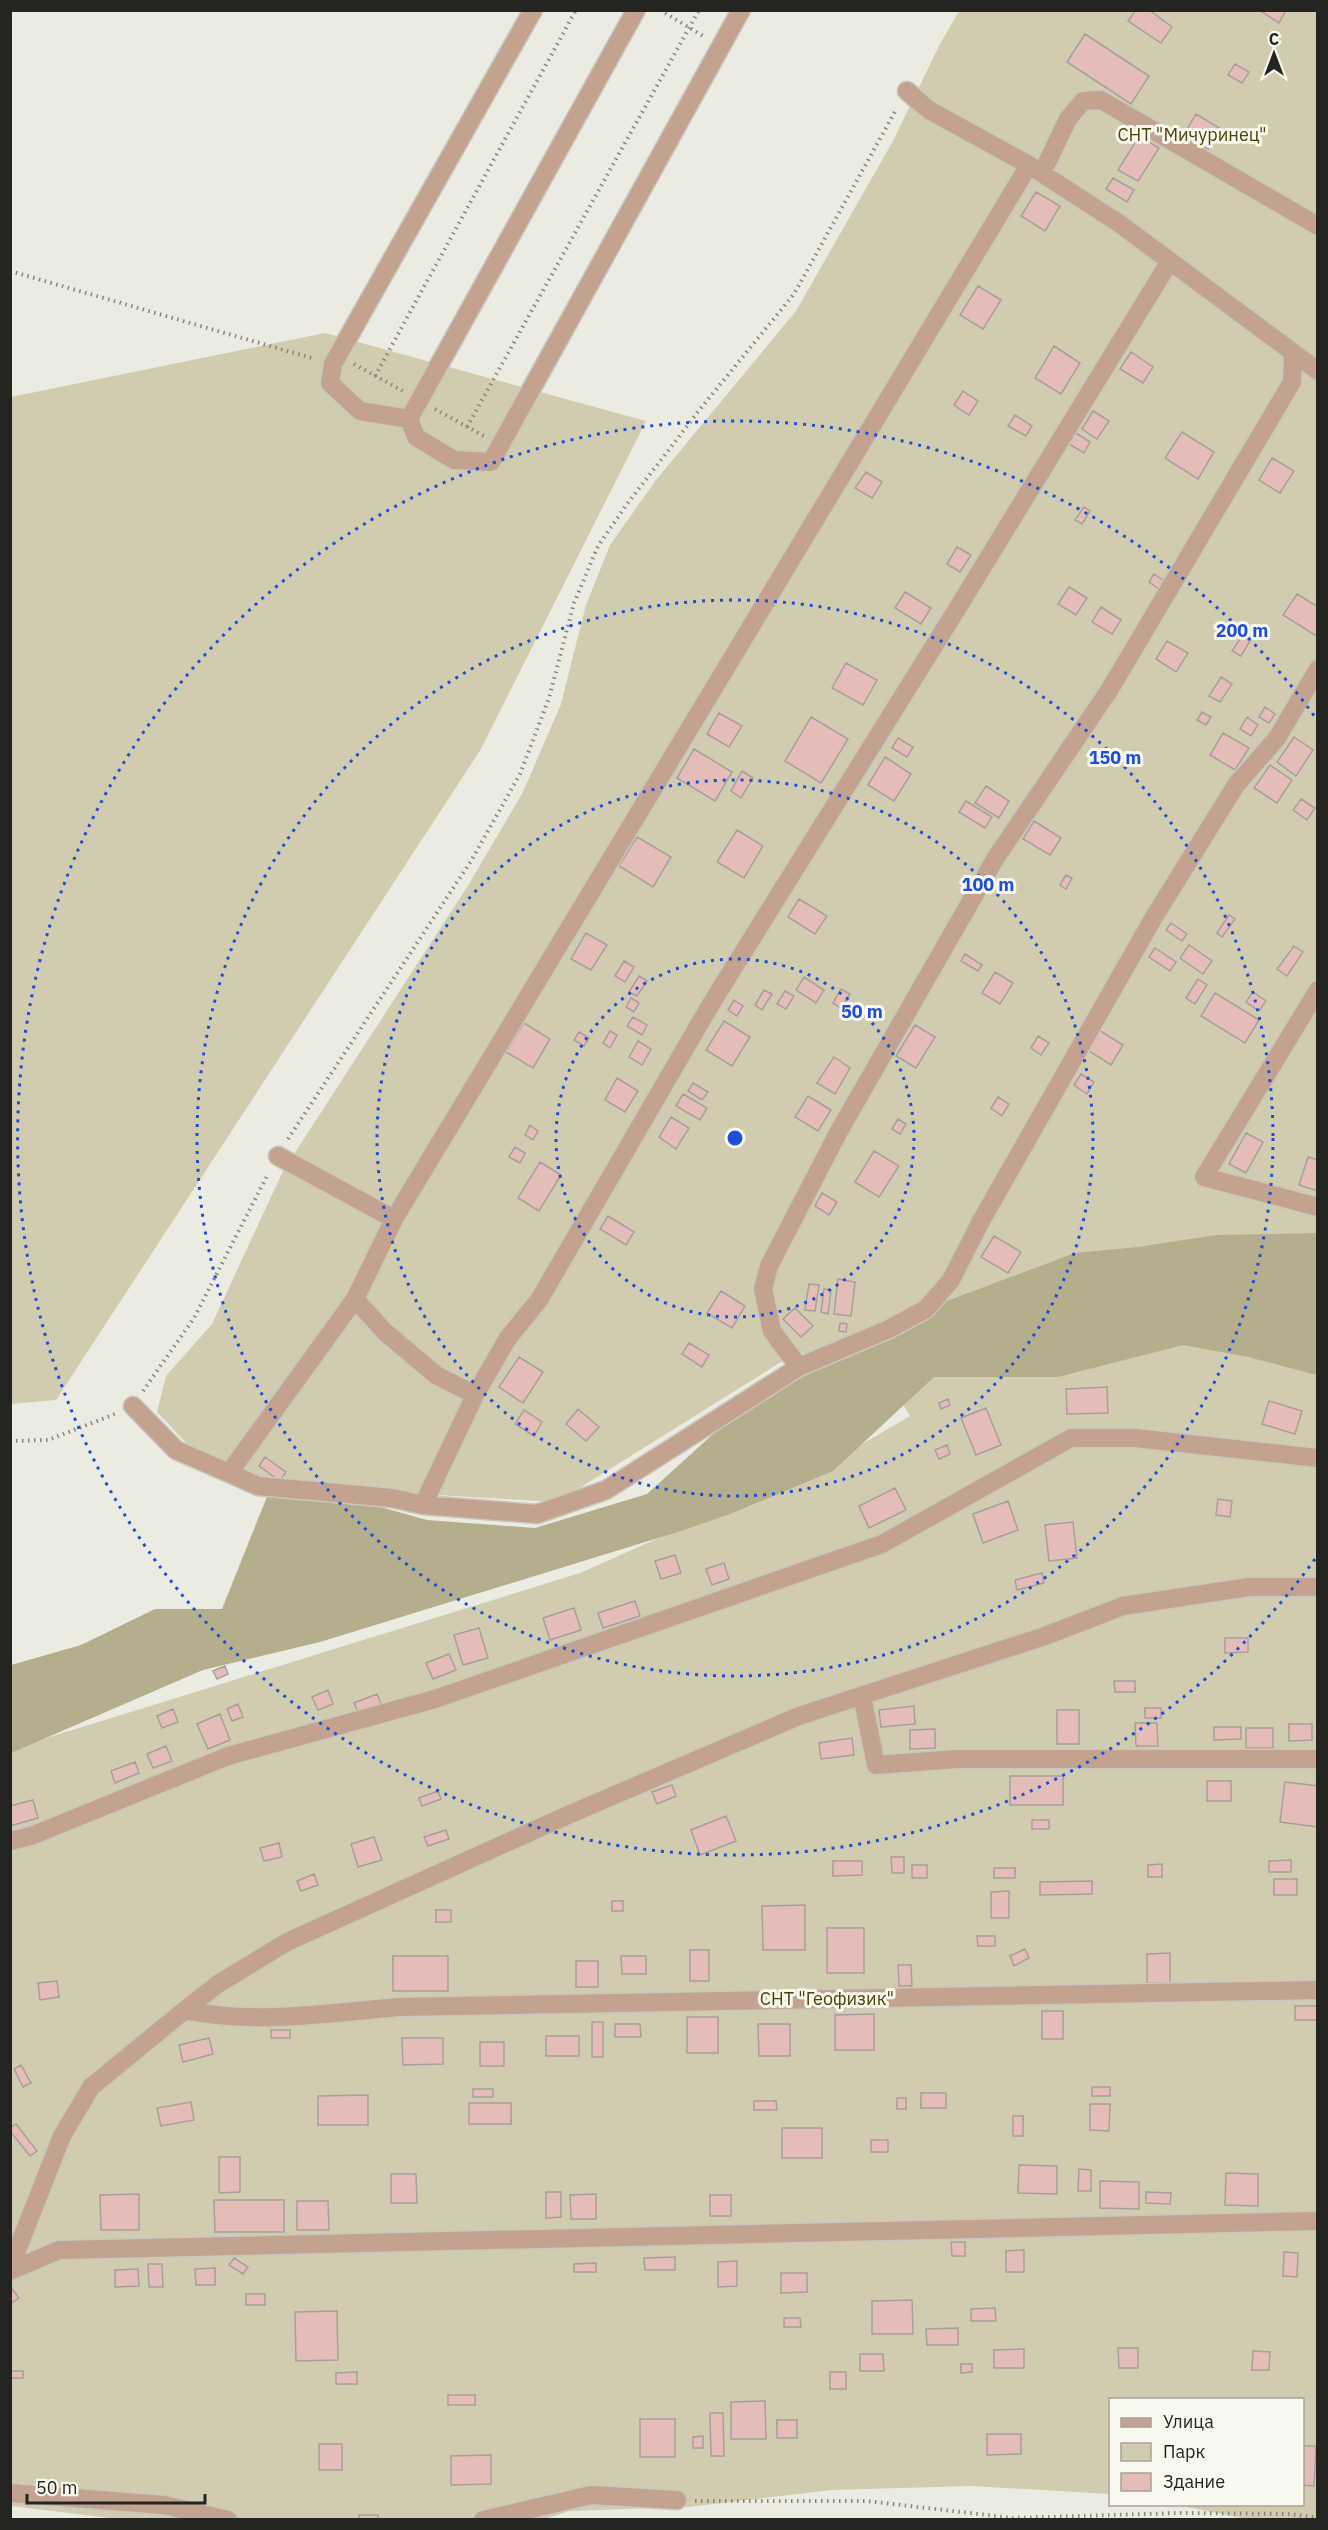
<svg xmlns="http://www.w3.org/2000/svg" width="1328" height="2530" font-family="'IBM Plex Sans',sans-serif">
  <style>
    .green { fill: #d1ccaf }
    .forest { fill: #b4ae8d }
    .building { fill: #e4bdb9; stroke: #a89e9d; stroke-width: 1.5 }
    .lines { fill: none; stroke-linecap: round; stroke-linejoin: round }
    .minor-casing { stroke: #c8c7bf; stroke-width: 21 }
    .path { stroke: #86867f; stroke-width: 4; stroke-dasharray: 1.5 4.5; stroke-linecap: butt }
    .minor { stroke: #c3a38f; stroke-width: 18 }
    .ring { fill: none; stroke: #1d4ed8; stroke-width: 3; stroke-dasharray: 3 6 }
    .labels { text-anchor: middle; stroke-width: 6; stroke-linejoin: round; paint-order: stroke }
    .park-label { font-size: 18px; fill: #4c4205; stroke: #f9f8ef }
    .centre { fill: #1d4ed8; stroke: #f9f8ef; stroke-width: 3 }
    .ring-label { font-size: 18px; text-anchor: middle; font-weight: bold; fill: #1d4ed8; stroke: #f9f8ef; stroke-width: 6; stroke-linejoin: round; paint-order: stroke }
  </style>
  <rect width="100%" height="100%" fill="#ecebe2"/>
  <!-- green -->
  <path class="green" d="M959,11H1317V2519H1246L1177,2505L1302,2504V2400H1110V2494L971,2486L832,2490L688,2507L569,2511L542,2520H126L11,2506V1749L580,1573L840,1457L910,1416L880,1368L797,1352L557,1502L265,1485L191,1448L157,1412L166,1376L212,1324L283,1171L469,884L523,792L561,704L586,605L610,545L656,480L796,311L893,141L939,46Z
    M325,333L646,421L481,749L56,1400L11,1404V397Z"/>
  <!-- forest -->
  <path class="forest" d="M1317,1233V1375L1248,1357L1183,1345L1058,1377H934L833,1471L730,1514L681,1531L320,1642L203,1670L11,1753V1665L81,1645L155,1609H222L268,1494L341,1496L427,1520L535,1528L647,1494L724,1424L888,1323L1075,1253L1138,1247L1216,1235Z"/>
  <!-- building -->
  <path class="building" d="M1136,10H1149L1172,27L1161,43L1128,21Z
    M1259,10H1286L1279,23Z
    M1085,34L1149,76L1131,104L1067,62Z
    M1235,64L1249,72L1242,83L1228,75Z
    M1196,114L1221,129L1208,149L1184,134Z
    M1139,136L1159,148L1138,181L1118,170Z
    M1113,178L1134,190L1127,202L1106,189Z
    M1036,192L1060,206L1045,231L1021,216Z
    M978,286L1001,300L983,329L960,315Z
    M1054,346L1080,363L1061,394L1035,378Z
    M1131,352L1153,367L1143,383L1120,369Z
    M963,391L978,401L969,415L954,405Z
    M1093,411L1109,421L1097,439L1082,429Z
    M1015,415L1032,426L1026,436L1008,426Z
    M1182,432L1214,452L1198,479L1165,458Z
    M1076,433L1090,442L1084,453L1069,444Z
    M1272,458L1294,471L1280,493L1259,480Z
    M866,472L882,482L872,498L855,488Z
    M1084,507L1090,511L1082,524L1075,520Z
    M957,547L971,555L960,572L947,564Z
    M1154,574L1167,583L1162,591L1149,582Z
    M1069,587L1087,598L1076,615L1058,604Z
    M905,592L931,608L921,624L895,608Z
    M1297,594L1318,607V637L1283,615Z
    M1101,607L1121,620L1112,634L1092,622Z
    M1242,636L1250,641L1241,656L1232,651Z
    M1167,641L1188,653L1176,672L1156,659Z
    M846,663L877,680L863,705L832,688Z
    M1221,677L1232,684L1220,702L1209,696Z
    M1265,707L1275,714L1269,723L1259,717Z
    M1202,712L1211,717L1206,725L1197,720Z
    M719,713L742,726L729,747L707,734Z
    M811,717L848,739L821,783L785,761Z
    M1247,717L1258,725L1251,736L1240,729Z
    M1223,733L1249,748L1235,770L1210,755Z
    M1294,737L1313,750L1296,776L1277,762Z
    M898,738L913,747L907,757L892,748Z
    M694,749L732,772L715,801L677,778Z
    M885,757L911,774L894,801L868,785Z
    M1270,765L1292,780L1277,803L1254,788Z
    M742,771L753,778L741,798L731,791Z
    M986,786L1009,801L999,818L975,803Z
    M1301,799L1315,808L1307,820L1293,810Z
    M966,801L992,817L985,828L959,812Z
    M1034,821L1061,838L1050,855L1023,839Z
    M737,830L763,846L744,878L717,862Z
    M637,837L671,857L653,887L619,866Z
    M1066,875L1072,878L1066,889L1060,885Z
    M799,899L827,916L815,934L788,917Z
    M1229,915L1235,919L1222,937L1217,933Z
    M1171,923L1187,934L1182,941L1166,930Z
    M586,933L607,945L591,970L571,959Z
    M1189,945L1212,961L1203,974L1180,958Z
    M1294,946L1303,952L1287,976L1277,969Z
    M1155,948L1176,962L1170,971L1149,957Z
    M965,954L982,965L978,971L961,961Z
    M624,961L634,967L625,982L615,976Z
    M995,972L1013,983L1000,1004L982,993Z
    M639,976L647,981L637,996L629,992Z
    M804,977L824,990L816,1003L796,990Z
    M1198,979L1207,985L1195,1004L1186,998Z
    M841,989L850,994L841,1008L833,1003Z
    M764,990L772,994L762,1010L755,1005Z
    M785,991L794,996L786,1009L777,1004Z
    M1253,992L1266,1001L1259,1011L1246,1002Z
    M1215,993L1259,1020L1245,1043L1201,1016Z
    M631,998L639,1003L634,1012L626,1007Z
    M734,1000L743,1006L737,1016L728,1010Z
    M633,1017L647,1025L642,1035L627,1026Z
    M724,1021L750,1037L732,1066L706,1050Z
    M524,1023L550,1039L533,1068L506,1052Z
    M915,1025L935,1037L916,1068L896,1056Z
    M1099,1030L1123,1045L1111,1065L1086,1049Z
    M610,1031L617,1035L610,1048L603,1043Z
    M579,1032L589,1038L584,1046L574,1040Z
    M1038,1036L1049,1043L1041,1055L1031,1048Z
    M638,1041L651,1049L642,1065L629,1057Z
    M834,1057L850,1068L835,1094L817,1083Z
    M1081,1074L1094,1082L1087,1094L1074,1085Z
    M617,1078L638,1091L625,1112L605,1100Z
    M693,1083L708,1092L702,1100L688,1091Z
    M683,1094L707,1108L700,1120L676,1106Z
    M808,1096L831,1110L818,1131L795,1117Z
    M998,1097L1009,1104L1002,1116L991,1108Z
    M671,1117L689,1128L676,1149L659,1137Z
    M898,1119L906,1124L900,1134L892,1129Z
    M530,1125L538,1131L533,1140L525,1135Z
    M1246,1133L1263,1142L1246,1173L1229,1164Z
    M515,1147L525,1153L520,1163L509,1157Z
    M874,1151L899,1166L879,1197L855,1182Z
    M1308,1157L1318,1160V1191L1299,1185Z
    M540,1162L561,1175L539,1211L518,1198Z
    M822,1193L837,1202L829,1215L815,1206Z
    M608,1216L634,1232L626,1245L600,1229Z
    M994,1236L1021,1252L1008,1273L981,1257Z
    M838,1279L855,1282L851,1316L834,1314Z
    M809,1284L819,1285L815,1311L805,1310Z
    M824,1289L831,1290L828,1314L821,1312Z
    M721,1291L745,1306L732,1328L707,1313Z
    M795,1308L813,1326L801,1337L783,1319Z
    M840,1323L847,1324L846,1332L839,1331Z
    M689,1343L709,1355L702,1367L682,1354Z
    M519,1357L543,1372L523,1403L499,1387Z
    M1107,1387L1108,1413L1067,1414L1066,1389Z
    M948,1399L950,1405L941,1409L939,1403Z
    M1269,1401L1302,1411L1295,1434L1262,1424Z
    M986,1408L1001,1445L976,1455L961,1418Z
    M578,1409L599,1427L586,1441L566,1424Z
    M524,1410L542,1422L534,1436L515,1424Z
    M947,1445L950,1454L939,1459L935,1450Z
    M265,1457L286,1472L280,1481L259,1466Z
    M895,1488L906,1510L869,1528L859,1506Z
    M1218,1499L1232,1501L1230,1517L1216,1515Z
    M1008,1501L1018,1530L983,1543L973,1514Z
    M1073,1522L1077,1558L1049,1561L1045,1525Z
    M675,1555L681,1573L661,1579L655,1561Z
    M724,1563L729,1579L712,1585L706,1569Z
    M1042,1573L1044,1583L1017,1590L1015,1580Z
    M635,1601L640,1616L603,1628L598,1613Z
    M574,1608L581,1630L550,1640L543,1618Z
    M479,1628L488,1658L463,1665L454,1635Z
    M1225,1638H1248V1652L1225,1653Z
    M449,1654L456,1670L433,1679L426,1663Z
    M225,1666L228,1674L217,1679L213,1671Z
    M1114,1681H1135V1692H1115Z
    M328,1690L333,1704L318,1710L312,1697Z
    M377,1694L381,1704L359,1714L354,1703Z
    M238,1704L243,1717L232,1721L227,1709Z
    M914,1706L915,1724L881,1727L879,1710Z
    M1145,1708H1161V1718H1145Z
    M173,1709L178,1722L162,1728L157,1716Z
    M1057,1710H1079V1744H1057Z
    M220,1714L230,1740L208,1749L197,1724Z
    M1135,1723H1157L1158,1746H1136Z
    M1289,1724H1312V1740L1289,1741Z
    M1214,1727H1241V1739L1214,1740Z
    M1246,1728H1273V1748H1246Z
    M935,1729V1748L910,1749V1730Z
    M852,1738L854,1755L821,1759L819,1743Z
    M166,1746L172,1761L153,1768L147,1754Z
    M135,1762L139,1773L115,1783L111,1771Z
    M1010,1776H1063V1805H1010Z
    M1207,1781H1231V1801H1207Z
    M1285,1782L1318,1786V1827L1280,1822Z
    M672,1785L676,1796L657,1804L652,1792Z
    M438,1791L441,1799L422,1806L419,1798Z
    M33,1800L38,1818L10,1826V1806Z
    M726,1816L736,1841L700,1855L691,1830Z
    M1032,1820H1049V1829H1032Z
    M446,1830L449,1839L428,1846L424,1837Z
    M374,1837L382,1860L358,1867L351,1844Z
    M279,1843L282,1857L264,1861L260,1848Z
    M891,1857H904V1873H892Z
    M1291,1860V1872H1269V1861Z
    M833,1861H862V1875L833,1876Z
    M1162,1864V1877H1148V1865Z
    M912,1865H927V1878H912Z
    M994,1868H1015V1878H994Z
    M314,1874L318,1885L301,1891L297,1881Z
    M1274,1879H1297V1895H1274Z
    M1092,1881V1894L1040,1895V1882Z
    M1009,1891V1918H991V1892Z
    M612,1901H623V1911H612Z
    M805,1905V1950H763L762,1906Z
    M436,1910H451V1922H436Z
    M827,1928H864V1973H827Z
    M977,1936H995V1946H978Z
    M1025,1949L1029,1958L1014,1966L1010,1956Z
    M690,1950H709V1981H690Z
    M1170,1953V1983H1147V1954Z
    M393,1956H448V1991H393Z
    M621,1956H646V1974H622Z
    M576,1961H598V1987H576Z
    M898,1965H911L912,1986H899Z
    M57,1981L59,1997L40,2000L38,1983Z
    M1295,2006H1317V2020H1295Z
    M1042,2011H1063V2039H1042Z
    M874,2014V2050H835V2015Z
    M687,2017H718V2053H687Z
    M592,2022H603V2057H592Z
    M615,2024H640L641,2037H615Z
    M758,2024H790V2056H759Z
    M271,2030H290V2038H271Z
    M546,2036H579V2056H546Z
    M209,2038L213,2054L183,2062L179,2045Z
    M402,2038H443V2064L403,2065Z
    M480,2042H504V2066H480Z
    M21,2065L31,2083L23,2087L14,2069Z
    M1092,2087H1110V2096H1092Z
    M473,2089H493V2097H473Z
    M921,2093H946V2108H921Z
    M368,2095V2125H318V2096Z
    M897,2098H906V2109H897Z
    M754,2101H776L777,2110H754Z
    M191,2102L194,2120L161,2126L157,2108Z
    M469,2103H511V2124H469Z
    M1090,2104H1110L1109,2131L1090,2130Z
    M1013,2116H1023V2136H1013Z
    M16,2124L37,2151L30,2156L10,2131V2128Z
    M782,2128H822V2158H782Z
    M871,2140H888V2152H871Z
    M219,2157H240V2192L219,2193Z
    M1019,2165L1057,2166V2194L1018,2193Z
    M1079,2169L1091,2170V2191H1078Z
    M1226,2173L1258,2174V2206L1225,2205Z
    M391,2174H416L417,2203H391Z
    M1100,2181L1139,2182V2209L1100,2208Z
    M546,2192H561V2217L546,2218Z
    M1146,2192L1171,2193L1170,2204L1146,2203Z
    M139,2194V2230H101L100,2195Z
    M596,2194V2219H571L570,2195Z
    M710,2195H731V2216H710Z
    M214,2200H284V2232H215Z
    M297,2201H328L329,2230H297Z
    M951,2242H965V2256H952Z
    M1024,2250V2272H1006V2251Z
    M1284,2252L1298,2253L1297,2277L1283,2276Z
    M675,2257V2270H645L644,2258Z
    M234,2258L248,2267L243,2274L229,2265Z
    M737,2261V2286L718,2287V2262Z
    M596,2263V2272H574V2264Z
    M148,2264H162L163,2287H149Z
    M215,2268V2285H196L195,2269Z
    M138,2269L139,2286L115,2287V2270Z
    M781,2273H807V2292L781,2293Z
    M12,2289L19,2298L10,2304V2290Z
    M246,2294H265V2305H246Z
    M912,2300L913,2334H872V2301Z
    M995,2308L996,2321H971V2309Z
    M337,2311L338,2360L296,2361L295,2312Z
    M784,2318H800L801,2327H784Z
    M958,2328V2345H927L926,2329Z
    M1118,2348H1138V2368H1119Z
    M1024,2349V2368H994V2350Z
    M1253,2351L1270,2352L1269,2370H1252Z
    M860,2354H883L884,2371H860Z
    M961,2364H972V2372L961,2373Z
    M10,2371H23V2378H10Z
    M357,2372V2384H336V2373Z
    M830,2372H846V2389H830Z
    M448,2395H475V2405H448Z
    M765,2401L766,2439H731V2402Z
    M710,2413H723L724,2456H711Z
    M640,2419H675V2457H640Z
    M777,2420H797V2438H777Z
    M987,2434H1021V2454L987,2455Z
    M703,2436V2448H693V2437Z
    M319,2444H342V2470H319Z
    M1302,2446H1316L1314,2486L1302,2485Z
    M491,2455V2484L451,2485V2456Z
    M359,2515H378V2520H359Z"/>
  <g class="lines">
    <defs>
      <path id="minor" d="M636,10L409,419L416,437L454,460L491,462L741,10
        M907,91L929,110L1029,165
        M1042,173L1068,119L1083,101L1101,100L1318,226
        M409,419L360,411L330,383L333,364L533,10
        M1318,990L1204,1177L1318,1207
        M278,1156L394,1219L1029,165L1120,224L1318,371
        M355,1299L394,1219
        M799,1367L772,1331L763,1289L769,1266L838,1133L995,859L1110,689L1292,382L1293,353
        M133,1406L176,1450L229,1473L355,1299L385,1332L436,1375L475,1395L508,1338L539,1300L711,1004L957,609L1170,261
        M229,1473L258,1486L392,1498L423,1505L537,1514L606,1490L799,1367L889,1329L926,1309L951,1280L981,1221L1154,917L1236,785L1277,738L1318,669
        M423,1505L475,1395
        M862,1696L876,1765L957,1759H1318
        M10,1841L31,1836L228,1756L435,1699L882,1544L1071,1438H1135L1318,1458
        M185,2010L218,1984L287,1942L568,1815L799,1716L1045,1636L1123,1606L1249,1587H1318
        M10,2268L62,2136L91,2087L185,2010C251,2025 332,2013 399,2007L1318,1990
        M10,2271L59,2250L1318,2221
        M10,2493L164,2505L228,2520
        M483,2520L591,2495L677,2500"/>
    </defs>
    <!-- minor casing -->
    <use href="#minor" class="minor-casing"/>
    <!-- path -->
    <path class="path" d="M660,10L705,37
      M10,271L315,359
      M354,364L403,391
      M375,376L576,10
      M435,409L484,436
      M467,427L699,10
      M288,1139L471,861L520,774L549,698L574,603L598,546L627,504L701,408L794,294L896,110
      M143,1391L194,1318L268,1174
      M10,1441L48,1440L115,1414
      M695,2501H867L1013,2518L1179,2513L1290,2514L1318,2518"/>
    <!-- minor -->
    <use href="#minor" class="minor"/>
  </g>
  <!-- distance rings -->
  <g class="ring">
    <circle cx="735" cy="1138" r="179"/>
    <circle cx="735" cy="1138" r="358"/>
    <circle cx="735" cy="1138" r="538"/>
    <path d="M1315 1559A717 717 0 1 1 1315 717"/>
  </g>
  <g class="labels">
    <!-- park labels -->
    <g class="park-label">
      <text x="1192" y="141">СНТ "Мичуринец"</text>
      <text x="827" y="2005">СНТ "Геофизик"</text>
    </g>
  </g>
  <circle cx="735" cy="1138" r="9" class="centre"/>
  <g class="ring-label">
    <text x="1242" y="637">200 m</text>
    <text x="1115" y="764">150 m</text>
    <text x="988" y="891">100 m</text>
    <text x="862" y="1018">50 m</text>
  </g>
  <!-- border -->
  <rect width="1328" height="2530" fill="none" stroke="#242420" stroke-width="24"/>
  <!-- legend -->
  <rect x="1109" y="2398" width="195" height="108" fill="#f9f8ef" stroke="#a4a39c" stroke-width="1.5"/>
  <rect x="1121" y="2418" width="30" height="9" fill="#c3a38f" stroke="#a4a39c" stroke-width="1.5"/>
  <text x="1163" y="2428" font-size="18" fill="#242420">Улица</text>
  <rect x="1121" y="2443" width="30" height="18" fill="#d1ccaf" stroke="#a4a39c" stroke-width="1.5"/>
  <text x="1163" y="2458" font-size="18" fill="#242420">Парк</text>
  <rect x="1121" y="2473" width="30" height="18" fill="#e4bdb9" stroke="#a4a39c" stroke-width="1.5"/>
  <text x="1163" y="2488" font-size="18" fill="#242420">Здание</text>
  <!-- north arrow -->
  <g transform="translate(1274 54)" stroke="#f9f8ef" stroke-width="4.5" paint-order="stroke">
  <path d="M0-4.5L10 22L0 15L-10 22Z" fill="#242420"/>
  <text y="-9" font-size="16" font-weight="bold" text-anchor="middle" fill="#242420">С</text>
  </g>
  <!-- scale -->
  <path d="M27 2494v9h178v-9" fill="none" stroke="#242420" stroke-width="3"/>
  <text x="36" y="2494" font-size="18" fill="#242420" stroke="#f9f8ef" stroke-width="4.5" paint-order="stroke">50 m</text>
</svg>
